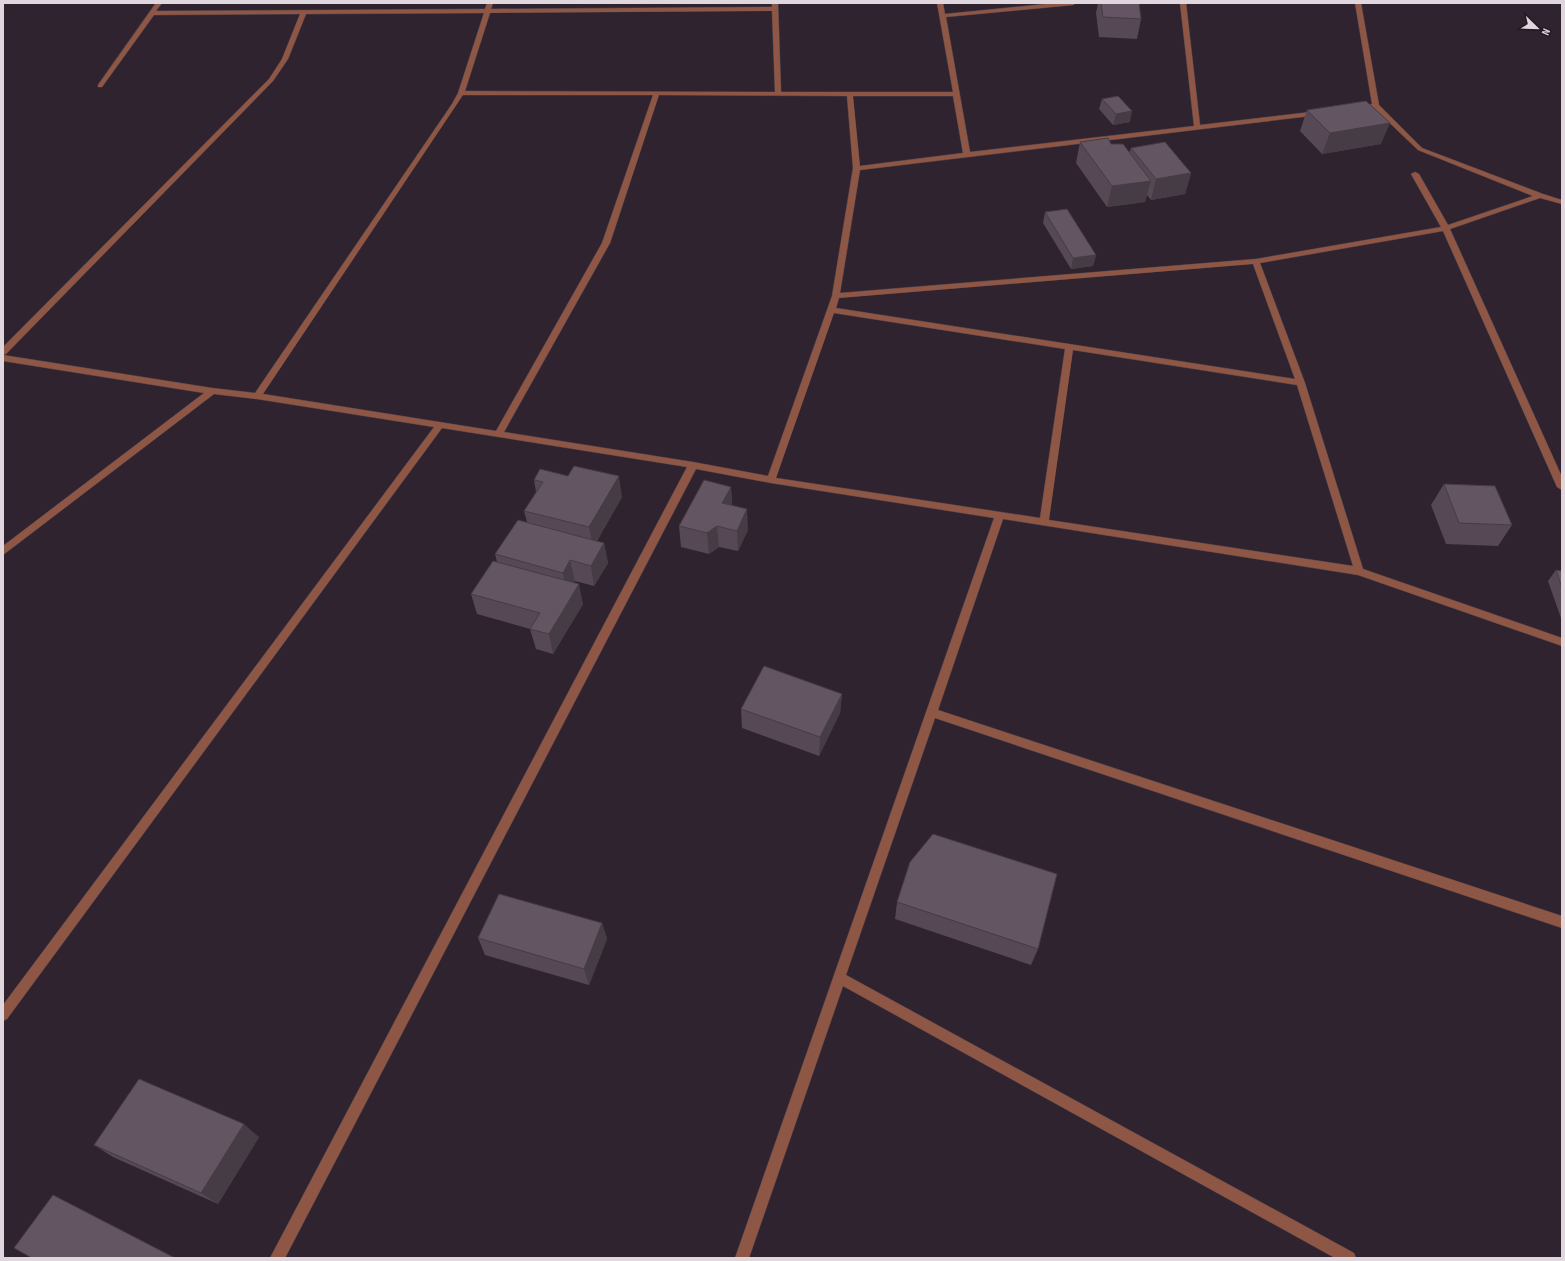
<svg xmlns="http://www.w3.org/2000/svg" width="1565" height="1261" font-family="'Sofia Sans Condensed',sans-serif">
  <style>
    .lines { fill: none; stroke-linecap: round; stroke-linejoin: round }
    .minor-casing { stroke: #4b404b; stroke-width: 1 }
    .minor { fill: #8e5644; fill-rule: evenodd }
    .wall { fill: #564955 }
    .shaded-wall { fill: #463c45 }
    .building { fill: #645563; stroke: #463c45 }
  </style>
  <rect width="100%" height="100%" fill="#2f232f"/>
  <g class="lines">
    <defs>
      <path id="minor" d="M156,3H162L156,11L485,9L487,3H493L491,9L772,7V3H778L781,92H953L937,3H943L945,14L1055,3H1076L1073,5L946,17L970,152L1194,126L1180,3H1186L1200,125L1319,111L1322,113L1319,115L860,170L840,293L1256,259L1441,227L1411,174L1415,172L1419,174L1448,225L1533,196L1418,150L1374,108L1356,109V107L1372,104L1355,3H1361L1379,105L1422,148L1543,194L1562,200V204L1540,198L1450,229L1562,477V490L1557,487L1443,231L1260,263L1305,383L1363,569L1562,638V646L1358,575L1003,519L938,710L1562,916V928L935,718L846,975L1354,1253L1356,1258H1335L843,986L749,1258H735L994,518L771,483L696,469L285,1258H270L687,467L442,428L7,1019L3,1021V1005L434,427L257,399L214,394L3,555V546L204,393L3,361V355L212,388L255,393L452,104L458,93L484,13L306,14L288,59L273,81L6,354L3,355V347L269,79L282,59L300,14L154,15L102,87H98V85ZM772,11L775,92L465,91L490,13ZM463,95H653L602,243L496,431L263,394ZM659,95L847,96L853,168L832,296L768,476L693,462L504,432L610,243ZM853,96H953L963,153L860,166ZM1253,264L1295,379L836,308L839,298ZM834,313L1065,349L1040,518L776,478ZM1073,350L1297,385L1353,566L1049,520Z"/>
    </defs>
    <!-- minor casing -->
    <use href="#minor" class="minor-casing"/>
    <!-- minor -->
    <use href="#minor" class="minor"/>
  </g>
  <!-- wall -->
  <path class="wall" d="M1098,3H1139L1141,19L1137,39L1099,37L1096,13Z
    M1102,99L1130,122L1113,125L1099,109Z
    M1307,110L1381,144L1322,154L1300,131Z
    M1080,142L1111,144L1129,153L1131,148L1191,173L1185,194L1151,200L1147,195L1145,202L1107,207L1076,163Z
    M1045,212L1096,255L1093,266L1071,269L1043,223Z
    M534,480L622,497L597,541L604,543L608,563L594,586L575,581L574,583L583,604L553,654L536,649L530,629L477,614L471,594L497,562L495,554L527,522L524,511L536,492Z
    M1444,484L1512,525L1498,546L1446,544L1431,505Z
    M731,487L732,505L748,530L738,551L719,547L709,554L681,547L679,526Z
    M1556,570L1562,571V621L1548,581Z
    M842,694L840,713L819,756L742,728L741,709Z
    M897,902L1038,949L1031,965L895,919Z
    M602,923L607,939L589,985L485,955L478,938Z
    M259,1137L218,1204L113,1157L94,1145Z"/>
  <!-- shaded-wall -->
  <path class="shaded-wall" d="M1132,111L1130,122L1113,125L1116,114Z
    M1390,123L1381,144L1322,154L1330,133Z
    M1191,173L1185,194L1151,200L1156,179Z
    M1151,181L1145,202L1107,207L1112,186Z
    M1096,255L1093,266L1071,269L1073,258Z
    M619,476L622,497L593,548L589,527Z
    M731,487L732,507L722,503Z
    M747,509L748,530L738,551L737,531Z
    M717,526L719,547L709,554L707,533Z
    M604,543L608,563L594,586L591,566Z
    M570,560L575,581L567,594L563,573Z
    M579,584L583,604L553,654L549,634Z
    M842,694L840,713L819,756L820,737Z
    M602,923L607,939L589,985L584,969Z
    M244,1124L259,1137L218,1204L201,1193Z"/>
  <!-- building -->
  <path class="building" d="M1101,3H1139L1141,19L1103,17Z
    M1118,96L1132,111L1116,114L1102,99Z
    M1366,101L1390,123L1330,133L1307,110Z
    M1108,138L1111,144H1123L1151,181L1112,186L1080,142Z
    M1165,142L1191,173L1156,179L1131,148Z
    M1067,209L1096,255L1073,258L1045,212Z
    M574,466L619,476L589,527L524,511L543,482L534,480L540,469L568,476Z
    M704,480L731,487L722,503L747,509L737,531L717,526L707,533L679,526Z
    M1444,484L1495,486L1512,525L1459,523Z
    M518,520L604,543L591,566L570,560L563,573L495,554Z
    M493,561L579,584L549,634L530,629L540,613L471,594Z
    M1556,570L1562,571V588Z
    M764,666L842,694L820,737L741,709Z
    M933,834L1057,874L1038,949L897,902L910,862Z
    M499,894L602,923L584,969L478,938Z
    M139,1079L244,1124L201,1193L94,1145Z
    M53,1195L175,1258H32L14,1248Z"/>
  <!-- border -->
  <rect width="1565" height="1261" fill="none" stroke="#dfd6de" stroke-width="8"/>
  <!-- north arrow -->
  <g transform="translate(1537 28) rotate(113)" stroke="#261925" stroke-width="3" paint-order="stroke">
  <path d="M0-3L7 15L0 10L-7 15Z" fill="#dfd6de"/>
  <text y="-6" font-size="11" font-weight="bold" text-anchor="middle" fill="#dfd6de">N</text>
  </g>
</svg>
